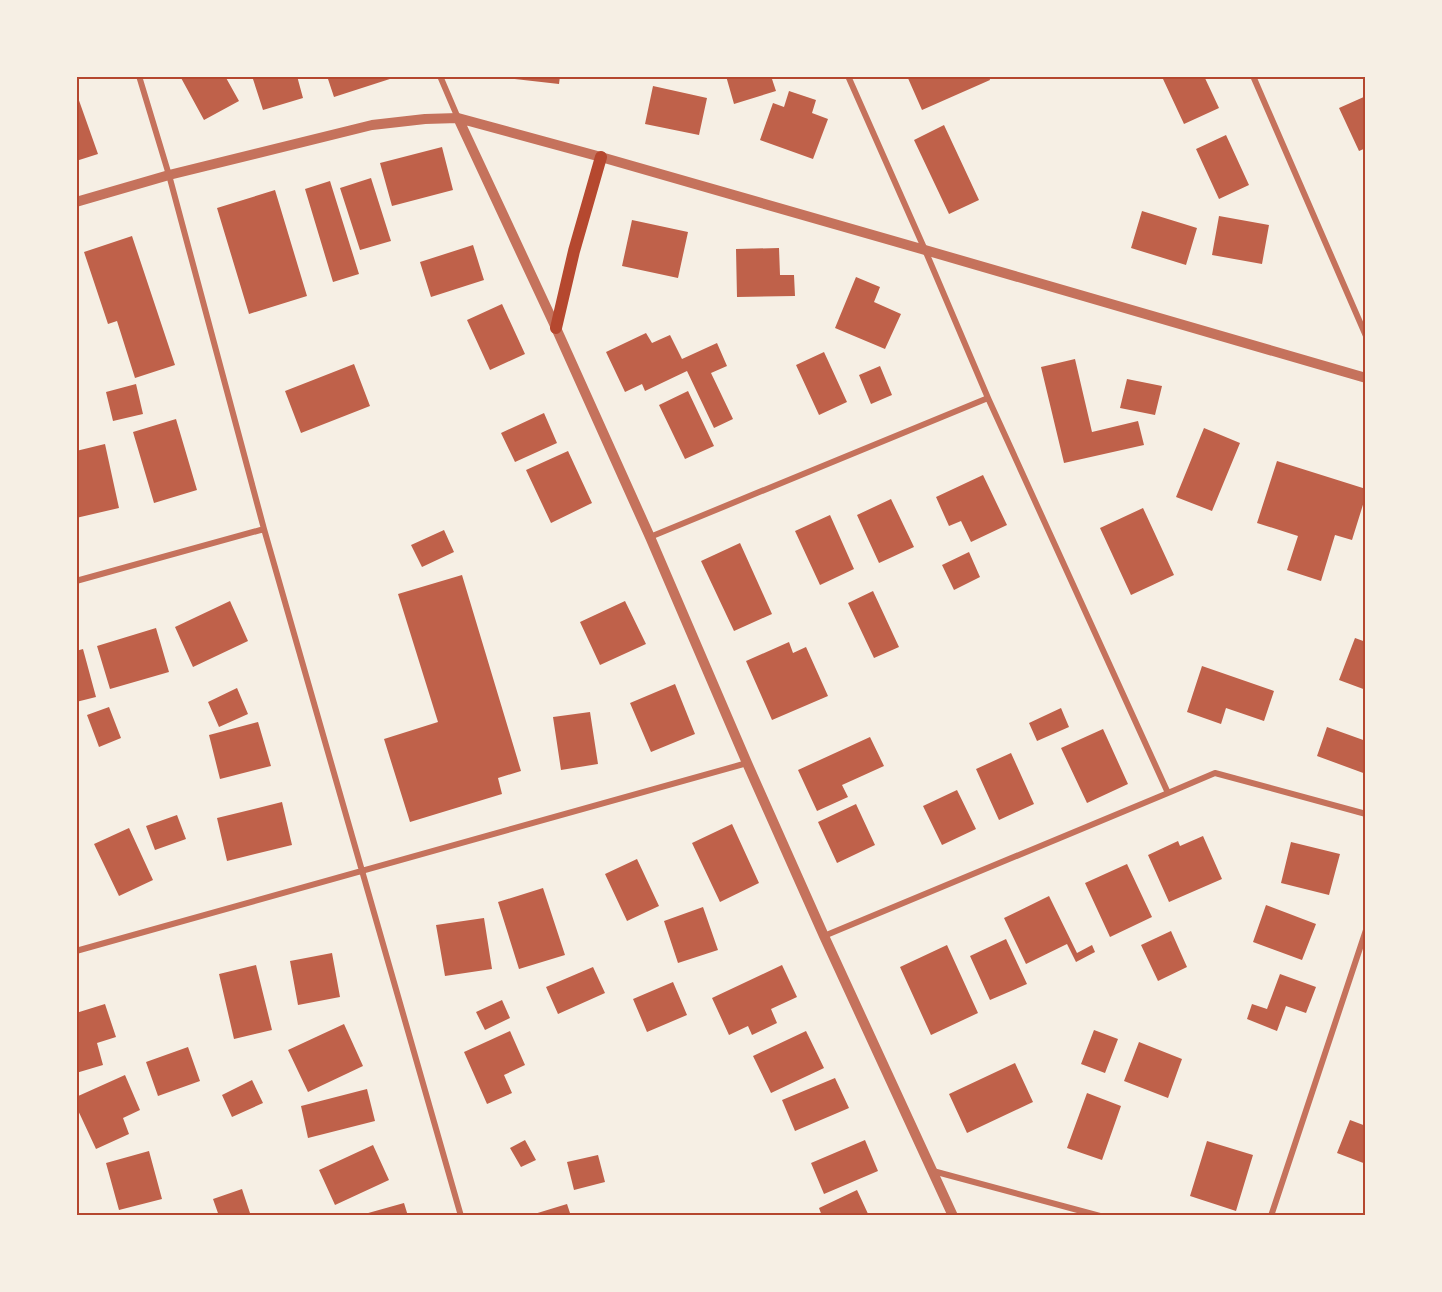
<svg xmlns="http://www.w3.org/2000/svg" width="1442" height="1292" font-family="'Alegreya Sans',sans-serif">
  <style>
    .building { fill: #bf614a }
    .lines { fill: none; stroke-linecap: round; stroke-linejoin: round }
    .minor { stroke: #c5725c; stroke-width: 6 }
    .tertiary { stroke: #c5725c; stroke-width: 10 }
    .secondary { stroke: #b5482f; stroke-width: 12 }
    .neatline { fill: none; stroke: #b5482f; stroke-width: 2 }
  </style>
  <rect width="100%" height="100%" fill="#f6efe4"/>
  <!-- building -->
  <path class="building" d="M180,76H225L239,101L204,120Z
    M252,76H297L303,98L263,110Z
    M327,76H396V77L334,97Z
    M506,76H560L559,84L506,78Z
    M726,76H771L776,91L734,104Z
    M907,76H989L990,80L922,110Z
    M1168,76H1204L1219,108L1184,124L1163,79Z
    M653,86L707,98L699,135L645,124Z
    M789,91L816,100L812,113L828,119L813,159L760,140L773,103L784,107Z
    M76,92L98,154L76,161Z
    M1366,96V148L1359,151L1339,108Z
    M944,125L979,200L949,214L914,140Z
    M1226,135L1249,185L1219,199L1196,149Z
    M442,147L453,190L392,206L380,163Z
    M371,178L391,241L360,250L340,188Z
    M330,181L359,274L333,282L305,189Z
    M275,190L307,296L249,314L217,208Z
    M1142,211L1197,228L1186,265L1131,248Z
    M1219,216L1269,225L1262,264L1212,255Z
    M632,220L688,232L678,278L622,266Z
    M132,236L175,365L135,378L117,321L108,324L84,252Z
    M473,245L484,280L431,297L420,262Z
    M779,248L780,275H794L795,296L737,297L736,249Z
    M856,277L880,287L874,302L901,314L885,349L835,328Z
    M502,304L525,354L490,370L467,320Z
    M646,333L652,343L670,335L682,359L717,343L727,366L711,373L733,419L714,428L687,371L645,391L642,384L625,392L606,352Z
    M824,352L847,402L819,415L796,365Z
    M1075,359L1092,432L1138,421L1144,445L1064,463L1041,367Z
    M354,364L370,406L301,433L285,391Z
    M880,366L892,395L871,404L859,375Z
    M1127,379L1162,386L1155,415L1120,408Z
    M136,384L143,414L113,421L106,392Z
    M688,391L714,446L685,459L659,405Z
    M544,413L557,443L515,462L501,433Z
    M176,419L197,490L154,503L133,432Z
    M1204,428L1240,443L1212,511L1176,497Z
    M105,444L119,508L76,518V451Z
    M568,451L592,503L551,523L526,470Z
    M1277,461L1366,489V495L1352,540L1335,535L1321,581L1287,570L1298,536L1257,523Z
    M983,475L1007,525L971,542L961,521L949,526L936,497Z
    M891,499L914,547L879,563L857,515Z
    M1143,508L1174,575L1131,595L1100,528Z
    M830,515L854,569L820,585L795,531Z
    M444,530L454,552L422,567L411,545Z
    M740,543L772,614L734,631L701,561Z
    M969,552L980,577L954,590L942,565Z
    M462,575L521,771L498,778L502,794L410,822L384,739L438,722L398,594Z
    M873,591L899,647L874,658L848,603Z
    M230,601L248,641L193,667L175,627Z
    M625,601L646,644L600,665L580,622Z
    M156,628L169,672L110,689L97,646Z
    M1355,638L1366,642V690L1339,680Z
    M789,642L793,653L806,647L828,696L772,720L746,661Z
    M83,649L96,697L76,702V651Z
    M1202,666L1274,691L1264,721L1226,708L1221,724L1187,712Z
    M675,684L695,734L651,752L630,703Z
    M237,688L248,714L219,727L208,702Z
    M109,707L121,738L99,747L87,715Z
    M1061,708L1069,727L1037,741L1029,723Z
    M590,712L598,764L561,770L553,717Z
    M258,722L271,766L220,779L209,735Z
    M1327,727L1366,741V774L1317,756Z
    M1103,729L1128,784L1087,803L1061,748Z
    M870,737L884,766L842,785L848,797L817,811L798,770Z
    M1011,753L1034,804L999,820L976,769Z
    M957,790L976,829L942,845L923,806Z
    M282,802L292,845L227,861L217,818Z
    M856,804L875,845L837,863L818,822Z
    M177,815L186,839L155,850L146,826Z
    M732,824L759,883L720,902L692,843Z
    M129,828L153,880L119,896L94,844Z
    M1203,836L1222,879L1169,902L1148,855L1178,841L1180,846Z
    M1291,842L1340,854L1329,895L1281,883Z
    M637,859L659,906L627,921L605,874Z
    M1127,864L1152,917L1110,937L1085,883Z
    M543,888L565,955L519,969L498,902Z
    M1049,896L1077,953L1092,945L1095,952L1076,962L1067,944L1026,964L1004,918Z
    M1266,905L1316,924L1302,960L1253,942Z
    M703,907L718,950L678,963L664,921Z
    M484,918L492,969L445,976L436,925Z
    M1171,931L1187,967L1158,981L1141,945Z
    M1006,939L1027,984L990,1000L970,956Z
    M947,945L978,1013L931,1035L900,967Z
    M332,953L340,997L298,1005L290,961Z
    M256,965L272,1030L234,1039L219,974Z
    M782,965L797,997L771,1009L777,1023L752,1035L748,1026L729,1035L712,998Z
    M593,967L605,993L558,1014L546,987Z
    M1280,974L1316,987L1306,1013L1286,1006L1277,1031L1247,1019L1252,1004L1267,1009Z
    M673,982L687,1015L647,1032L633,999Z
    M502,1000L510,1018L485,1030L476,1012Z
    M105,1004L116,1037L97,1043L103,1065L76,1073V1013Z
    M344,1024L363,1066L308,1092L288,1050Z
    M1094,1030L1118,1039L1105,1073L1081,1064Z
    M510,1031L525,1065L504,1075L512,1093L487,1104L464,1052Z
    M806,1031L824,1068L771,1093L753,1056Z
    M1139,1042L1182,1059L1168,1098L1124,1081Z
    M188,1047L200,1081L158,1096L146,1062Z
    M1015,1063L1033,1102L967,1133L949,1094Z
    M125,1075L140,1110L123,1118L129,1134L96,1149L76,1106V1097Z
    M835,1078L849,1108L795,1131L782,1100Z
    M252,1080L263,1103L232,1117L222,1095Z
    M367,1089L375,1121L308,1138L301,1106Z
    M1087,1093L1121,1106L1102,1160L1067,1148Z
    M1350,1120L1366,1126V1164L1337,1153Z
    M525,1140L536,1160L521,1167L510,1148Z
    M865,1140L878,1171L824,1194L811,1163Z
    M1207,1141L1253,1155L1236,1211L1190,1196Z
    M373,1145L389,1180L335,1205L319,1170Z
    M149,1151L162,1199L119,1210L106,1163Z
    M598,1155L605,1182L574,1190L567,1162Z
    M242,1189L251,1216H219L213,1199Z
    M857,1190L869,1216H822L819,1208Z
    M404,1203L408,1216H362L361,1215Z
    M567,1204L571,1216H531V1215Z"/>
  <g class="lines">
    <!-- minor -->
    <path class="minor" d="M139,76L169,175L264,529L461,1216
      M440,76L458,118
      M848,76L925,250L988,398L1168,793
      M1253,76L1366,336
      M650,537L988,398
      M76,581L264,529
      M824,936L1168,793L1215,773L1366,814
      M76,951L747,763
      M933,1171L1100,1216
      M1271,1216L1366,930"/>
    <!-- tertiary -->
    <path class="tertiary" d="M458,118L556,328L650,537L747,763L824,936L953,1216
      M76,202L169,175L372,125L425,119L458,118L601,157L925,250L1366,378"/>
    <!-- secondary -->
    <path class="secondary" d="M556,328L574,251L601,157"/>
  </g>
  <!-- border -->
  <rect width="1442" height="1292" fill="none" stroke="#f6efe4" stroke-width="156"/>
  <rect x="78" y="78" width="1286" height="1136" class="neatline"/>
</svg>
